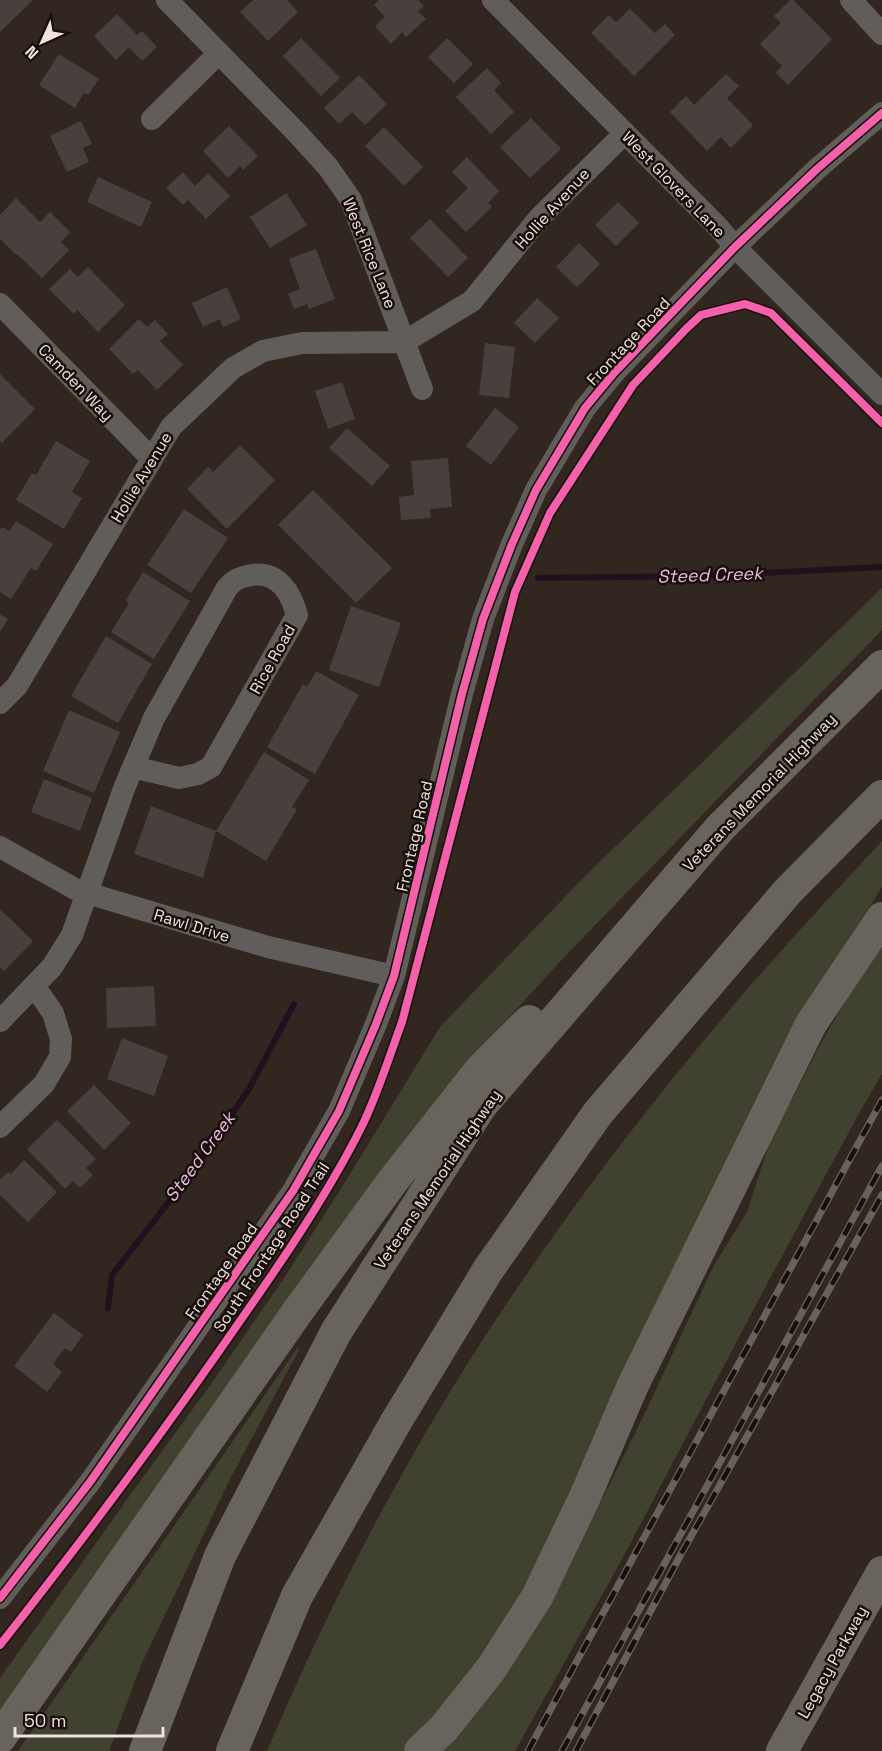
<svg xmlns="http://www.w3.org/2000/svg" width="882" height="1751" font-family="'Space Grotesk',sans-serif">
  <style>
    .green { fill: #414130 }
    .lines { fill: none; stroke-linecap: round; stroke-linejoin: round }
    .stream { stroke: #240f1f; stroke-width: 6 }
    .building { fill: #49403d }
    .minor { stroke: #615d5a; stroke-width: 22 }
    .highway { stroke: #69635e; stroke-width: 32 }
    .rail-casing { stroke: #68625f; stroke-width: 7 }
    .rail { stroke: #180f0b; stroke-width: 4.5; stroke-dasharray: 14; stroke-linecap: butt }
    .cycleway-casing { stroke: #180f0b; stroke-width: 11 }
    .cycleway { stroke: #f560ab; stroke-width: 8 }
    .labels { text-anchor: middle; stroke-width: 5; stroke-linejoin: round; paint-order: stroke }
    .street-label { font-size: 16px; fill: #f0e2dc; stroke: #180f0b }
    .water-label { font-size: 18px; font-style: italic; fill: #edb9e1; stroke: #180f0b }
  </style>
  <rect width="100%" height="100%" fill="#312620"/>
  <!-- green -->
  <path class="green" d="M882,588V630L570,951L467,1063L0,1726V1678L138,1484L211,1384L284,1278L337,1195L440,1027L585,876Z
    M882,841V887L830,969L548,1556L486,1657L405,1751H267C333,1596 411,1446 505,1306C573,1205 647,1107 726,1014C776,955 829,898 882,841Z
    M882,937V1074L857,1117L767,1284L620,1563L515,1751H440L549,1606L644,1415L713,1267L747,1212L769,1144L820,1045Z
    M298,1347L299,1350L230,1479L188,1567L141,1665L109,1751H18Z"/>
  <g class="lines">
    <!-- stream -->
    <path class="stream" d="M538,578L702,576L882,567
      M108,1308L112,1275L195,1168L249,1089L294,1004"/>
  </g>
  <!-- building -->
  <path class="building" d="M0,0H33L0,32Z
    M253,0H287L298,12L268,41L240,12Z
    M379,0H418L424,6L418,11L426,19L406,37L402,32L391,44L375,26L385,17L374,5Z
    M790,0H793L832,39L788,85L776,73L782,66L760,44L781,23L774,16Z
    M630,9L655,33L665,24L675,35L634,76L591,33L609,15L616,22Z
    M117,14L137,35L142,31L157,47L142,61L129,47L116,60L94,36Z
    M301,38L340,78L321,96L283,56Z
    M447,38L473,64L454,83L428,57Z
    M59,54L99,79L88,95L84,93L75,108L39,85Z
    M487,68L501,83L494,90L514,112L491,134L456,97Z
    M726,74L739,86L727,98L753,125L731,148L721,137L707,151L670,112L686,96L694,105Z
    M359,75L387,104L365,125L352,112L339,124L324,108Z
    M531,118L561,149L530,178L500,147Z
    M81,121L92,144L83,148L89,162L67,172L50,136Z
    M229,126L258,156L243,170L240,166L228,178L203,151Z
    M384,127L423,167L404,186L365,146Z
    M467,157L499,191L488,203L492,207L466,232L445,211L468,188L452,172Z
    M183,172L195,186L208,173L230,196L206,219L188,200L183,205L166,188Z
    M98,177L152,202L141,227L87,202Z
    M286,193L307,225L270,248L250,217Z
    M16,198L40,222L50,212L70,232L61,242L69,250L42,278L17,254L16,255L0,239V215Z
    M618,202L639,223L616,246L595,225Z
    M430,219L468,258L448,277L410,238Z
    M579,243L600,264L577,287L556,267Z
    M316,249L335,299L309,309L307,304L294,309L288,294L300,289L289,259Z
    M88,267L125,305L98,332L77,310L74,314L49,289L70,269L78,277Z
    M227,287L241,319L223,327L220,319L203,327L192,303Z
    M537,298L559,318L535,343L514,323Z
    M139,319L147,327L155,320L168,334L160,341L183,365L157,390L138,370L133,374L109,349Z
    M485,343L515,347L509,398L479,395Z
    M0,374L35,409L2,443L0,441Z
    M342,382L355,419L328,429L315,391Z
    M495,408L519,427L491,465L466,446Z
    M347,428L390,466L372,486L329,448Z
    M56,441L90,461L72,492L82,498L64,529L16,500L32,473L36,475Z
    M240,445L275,480L227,529L187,489L208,467L213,472Z
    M448,458L452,507L430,509L431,518L401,520L399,497L414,495L411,461Z
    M313,490L392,568L356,603L278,525Z
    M184,509L228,538L191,593L147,565Z
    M16,521L53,544L36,571L31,568L11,599L0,592V530L2,527L10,531Z
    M143,572L190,601L154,659L111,632L129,603L126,600Z
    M351,606L401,623L379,687L329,670Z
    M0,614L8,619L0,632Z
    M106,636L152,664L118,723L71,696Z
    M316,671L359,695L315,774L267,747L303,684L307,687Z
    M69,710L120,732L94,793L43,771Z
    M264,752L309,780L292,807L297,809L266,861L216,831Z
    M44,779L92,798L80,831L31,812Z
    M151,806L216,831L203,878L134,854Z
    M0,909L33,941L4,971L0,967Z
    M154,986L156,1026L107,1028L106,988Z
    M122,1038L168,1056L154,1096L107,1079Z
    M94,1085L131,1123L104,1150L67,1111Z
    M57,1120L96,1159L86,1168L93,1175L80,1188L73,1181L65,1189L27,1149Z
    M24,1160L57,1192L28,1222L0,1195V1180L8,1172L11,1174Z
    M54,1313L83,1335L71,1352L65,1348L53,1364L62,1372L47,1392L14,1366Z"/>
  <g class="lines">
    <!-- minor -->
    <path class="minor" d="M167,0L297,133L328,167L351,200L422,389
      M493,0L718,227L735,247L882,394
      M851,0L882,34
      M152,119L219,53
      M0,304L152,459
      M0,703L17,686L171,427L233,368L263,351L302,343L404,342L472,301L540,217L625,133
      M0,847L77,890L268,947L394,976
      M0,1021L52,967L72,935L125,786L154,718L227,588C234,579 241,577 252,575C278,571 291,593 297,615L211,767L198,774L179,778L133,767
      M0,1127L44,1084L60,1057L61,1039L53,1013L34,986
      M0,1598L90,1482L293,1191L339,1111L376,1024L394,976L462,694L483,619L512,544L536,490L585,408L614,373L735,247L817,169L882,113"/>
    <!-- highway -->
    <path class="highway" d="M0,1738L298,1311L392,1182L481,1069L529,1021
      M145,1751L220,1556L336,1332L481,1106L720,828L882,666
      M232,1751L297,1596L397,1420L488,1270L598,1113L788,891L882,796
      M420,1751L444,1728L491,1669L537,1597L585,1497L633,1385L811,1024L882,918
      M782,1751L882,1572"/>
    <defs>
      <path id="rail" d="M528,1751L882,1100
        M562,1751L882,1166
        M576,1751L680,1556L882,1195"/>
    </defs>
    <!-- rail casing -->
    <use href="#rail" class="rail-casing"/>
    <!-- rail -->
    <use href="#rail" class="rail"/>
    <defs>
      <path id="cycleway" d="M0,1598L90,1482L293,1191L339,1111L376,1024L394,976L462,694L483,619L512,544L536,490L585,408L614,373L735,247L817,169L882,113
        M0,1645C75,1550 148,1453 217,1354C268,1281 321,1207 361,1128C378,1094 389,1057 402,1022L515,592L550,513L633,385L686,329L701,315L745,304L771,313L882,423"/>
    </defs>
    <!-- cycleway casing -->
    <use href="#cycleway" class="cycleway-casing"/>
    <!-- cycleway -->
    <use href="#cycleway" class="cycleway"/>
  </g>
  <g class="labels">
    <!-- street labels -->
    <g class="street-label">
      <text transform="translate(674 184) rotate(46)" y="6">West Glovers Lane</text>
      <text transform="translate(552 208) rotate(-48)" y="6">Hollie Avenue</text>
      <text transform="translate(370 253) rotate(68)" y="6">West Rice Lane</text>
      <text transform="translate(628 341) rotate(-47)" y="6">Frontage Road</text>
      <text transform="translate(76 382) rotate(46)" y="6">Camden Way</text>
      <text transform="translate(141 477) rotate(-59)" y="6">Hollie Avenue</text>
      <text transform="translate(272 659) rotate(-61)" y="6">Rice Road</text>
      <text transform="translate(759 792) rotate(-46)" y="6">Veterans Memorial Highway</text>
      <text transform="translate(414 836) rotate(-77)" y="6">Frontage Road</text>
      <text transform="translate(192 925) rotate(17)" y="6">Rawl Drive</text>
      <text transform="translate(437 1179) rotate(-56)" y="6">Veterans Memorial Highway</text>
      <text transform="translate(271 1247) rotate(-57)" y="6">South Frontage Road Trail</text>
      <text transform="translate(221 1271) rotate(-55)" y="6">Frontage Road</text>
      <text transform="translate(832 1662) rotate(-61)" y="6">Legacy Parkway</text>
    </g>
    <!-- water labels -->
    <g class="water-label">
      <text transform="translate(710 575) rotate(-2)" y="6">Steed Creek</text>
      <text transform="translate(200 1157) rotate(-54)" y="6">Steed Creek</text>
    </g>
  </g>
  <!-- north arrow -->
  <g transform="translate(42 42) rotate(225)" stroke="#180f0b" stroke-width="4.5" paint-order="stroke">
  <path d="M0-4.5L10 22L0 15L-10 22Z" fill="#f0e2dc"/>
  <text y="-9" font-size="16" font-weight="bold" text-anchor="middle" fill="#f0e2dc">N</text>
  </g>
  <!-- scale -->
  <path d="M15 1727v9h148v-9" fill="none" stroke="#f0e2dc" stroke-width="3"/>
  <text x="24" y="1727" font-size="18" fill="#f0e2dc" stroke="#180f0b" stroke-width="4.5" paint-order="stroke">50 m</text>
</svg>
